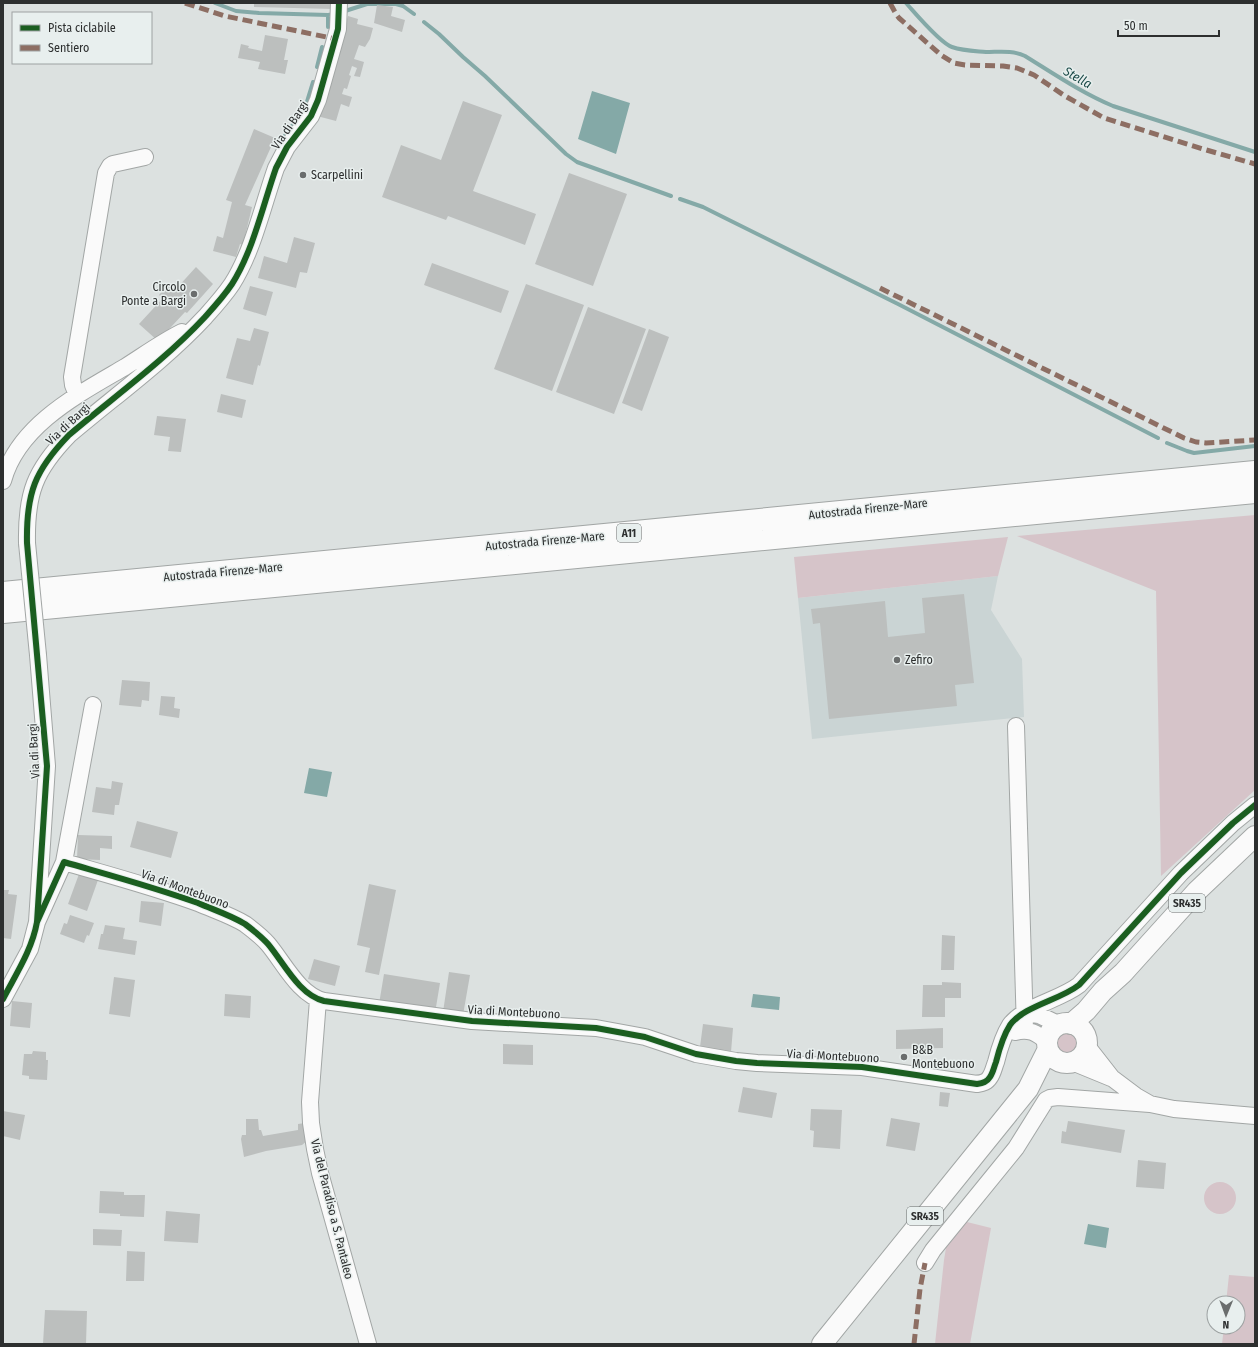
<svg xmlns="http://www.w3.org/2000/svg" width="1258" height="1347" font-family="'Fira Sans Condensed',sans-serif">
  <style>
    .built { fill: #cad4d4 }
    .green { fill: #d6c4c9 }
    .water { fill: #84a9a7 }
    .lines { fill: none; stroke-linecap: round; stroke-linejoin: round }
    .stream { stroke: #84a9a7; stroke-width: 4 }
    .building { fill: #bcbfbe }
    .minor-casing { stroke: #a2a6a5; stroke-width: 18 }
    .major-casing { stroke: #a2a6a5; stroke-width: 22 }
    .highway-casing { stroke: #a2a6a5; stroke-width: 24 }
    .minor { stroke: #fafafa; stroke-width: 16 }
    .major { stroke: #fafafa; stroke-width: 20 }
    .highway { stroke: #fafafa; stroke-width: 22 }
    .minor-bridge-casing { stroke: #a2a6a5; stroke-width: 18; stroke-linecap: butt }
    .minor-bridge { stroke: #fafafa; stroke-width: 16 }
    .quiet { stroke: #8d6e63; stroke-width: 5; stroke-dasharray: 10 5; stroke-linecap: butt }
    .cycleway-casing { stroke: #e8efee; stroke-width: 8 }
    .cycleway { stroke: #1b5e20; stroke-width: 6 }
    .poi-dot { fill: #6a6d6d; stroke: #e8efee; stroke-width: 1.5 }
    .labels { text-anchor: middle; stroke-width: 3; stroke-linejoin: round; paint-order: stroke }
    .shield { fill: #e8efee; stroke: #656968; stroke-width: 1 }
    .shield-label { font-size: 11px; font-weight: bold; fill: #2d2f2f }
    .street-label { font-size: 12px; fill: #2d2f2f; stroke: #e8efee }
    .poi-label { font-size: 12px; fill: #2d2f2f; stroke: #e8efee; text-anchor: start }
    .water-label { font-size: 13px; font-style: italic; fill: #1c4b49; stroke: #e8efee }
  </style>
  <rect width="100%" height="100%" fill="#dce1e0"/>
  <!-- built -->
  <path class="built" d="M998,576L991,610L1022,659L1024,717L812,739L798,598Z"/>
  <!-- green -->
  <path class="green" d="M1255,515V790L1161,876L1156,591L1017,536Z
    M1008,537L998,576L798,598L794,557Z
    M1054 1043a13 13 0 1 1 26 0a13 13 0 1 1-26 0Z
    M1204 1198a16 16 0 1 1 32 0a16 16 0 1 1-32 0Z
    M963,1221L991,1228L970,1344H935L944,1260L948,1236Z
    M1229,1275L1255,1277V1344H1222L1224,1327H1238V1303H1226Z"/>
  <!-- water -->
  <path class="water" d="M592,91L630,103L616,154L578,139Z
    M309,768L332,772L327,797L304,793Z
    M753,994L780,997L779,1010L751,1007Z
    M1088,1224L1109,1228L1106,1248L1084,1244Z"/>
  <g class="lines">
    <!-- stream -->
    <path class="stream" d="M215,3L236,11L259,13L328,15L335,14
      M906,3C916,14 940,43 952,47C963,51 975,51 986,52C1000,52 1012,50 1025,56C1054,74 1082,93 1113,106L1255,152
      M342,12L367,4H396L403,6L414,14
      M424,22L439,34L463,57L485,76L566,154L577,162L671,196
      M328,27V15
      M317,67L322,47
      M284,140V137L305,108L313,82
      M680,199L703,207L723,217L898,304L1158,438
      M1167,443L1187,451L1194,453L1255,446"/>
  </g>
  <!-- building -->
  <path class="building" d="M254,3H334V9L254,7Z
    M377,5L393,7L391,16L405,20L402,32L374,23Z
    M348,16L358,19L357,24L373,28L370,39L365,47L359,45L354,59L364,62L360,77L354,76L357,68L352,66L349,75L351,76L347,89L344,88L342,94L352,97L349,107L341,104L336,121L317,116Z
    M265,35L288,39L284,60H288L285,74L258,69L260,62L238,58L241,44L249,46L248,48L262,51Z
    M463,101L502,115L473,191L536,214L525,245L448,216L446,220L382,197L401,145L441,160Z
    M254,129L275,138L245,205L252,207L243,245L240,244L236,257L213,251L217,236L223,238L232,202L226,200Z
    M569,173L627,194L593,286L535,264Z
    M294,237L315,243L307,273L300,272L296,288L258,278L264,256L287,263Z
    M432,263L509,291L501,313L424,285Z
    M196,267L213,284L187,313L185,312L158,341L139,324L163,298L159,295L170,283L176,289Z
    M526,284L584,305L552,391L494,369Z
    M250,286L273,292L266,316L243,309Z
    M588,307L646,329L614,414L556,392Z
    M254,328L269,332L260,366L258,365L253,385L226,378L237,338L250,341Z
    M649,329L669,337L642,411L622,403Z
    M221,394L246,400L242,418L217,412Z
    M157,416L186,419L181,452L168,451L170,437L154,435Z
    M964,594L974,683L955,685L957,706L829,719L820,623L813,624L811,609L885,601L888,637L925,633L922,598Z
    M122,680L150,682L149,701L142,700L141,707L119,705Z
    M161,696L175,697L174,708L180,709L179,718L159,715Z
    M112,781L123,783L119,805H115L114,815L92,812L96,787L111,789Z
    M137,821L178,832L171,858L130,847Z
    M78,835L112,836V849L100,848V860L77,859Z
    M79,874L98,880L87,911L68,904Z
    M369,884L396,890L379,975L365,972L370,948L357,945Z
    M3,890H9L8,894L17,895L11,939L3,938Z
    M141,901L164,903L161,926L139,922Z
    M70,915L94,923L89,936L87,935L84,943L60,934L64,923L67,924Z
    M105,925L125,928L123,939L137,941L135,955L98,949L101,934H103Z
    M942,935L955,936L954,970H941Z
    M314,959L340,966L335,986L308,979Z
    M449,972L470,975L463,1015L443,1012Z
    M384,974L440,983L435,1013L379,1004Z
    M114,977L135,980L130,1017L109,1014Z
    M942,982L961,983V998H945V1017H922L923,985H942Z
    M225,994L251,996L250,1018L224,1016Z
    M12,1001L32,1003L30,1028L10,1026Z
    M703,1024L733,1028L731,1052L708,1049L700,1047Z
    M943,1028V1048L896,1049V1030Z
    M503,1044L533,1045V1065L503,1064Z
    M33,1051L46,1052V1060H48L47,1080L29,1079V1076L22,1075L24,1054H32Z
    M743,1087L777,1093L772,1118L738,1112Z
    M940,1092L950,1093L948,1107L939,1106Z
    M811,1109L842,1110L840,1149L813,1147L814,1131L810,1130Z
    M3,1111L25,1115L20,1140L3,1136Z
    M891,1118L920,1123L915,1151L886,1146Z
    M246,1119H258L259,1130H261L263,1136L298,1130V1124L305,1123L308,1140L302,1145L266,1151L244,1157L241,1139L242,1135H246Z
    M1068,1121L1125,1130L1121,1153L1061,1143L1062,1131L1066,1132Z
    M1138,1160L1166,1163L1164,1189L1136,1187Z
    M100,1191L124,1192V1195H145L144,1217L120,1216V1214L99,1213Z
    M166,1211L200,1214L198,1243L164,1241Z
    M93,1229L122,1230L121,1246L93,1245Z
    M127,1251L145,1252L144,1281H126Z
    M45,1310L87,1311L86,1344H43Z"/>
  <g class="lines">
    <defs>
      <path id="minor" d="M77,395L73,385L72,377L106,173L110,166L113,164L145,157
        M3,481C18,425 79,394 125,367C144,355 162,342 182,332
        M27,543C26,493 35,470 69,435C115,396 164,361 205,317C214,307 224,296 232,284C253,251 263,205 276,168L287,147L311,116L318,100L338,29L339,3
        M1016,726L1025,1030
        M64,862L93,705
        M37,922L64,862C109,875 154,887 198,903C214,910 230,915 245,924C253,930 261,936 268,944C284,963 299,995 324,1001L472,1021L596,1028L645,1037L696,1054L736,1061L757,1063L862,1067L977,1084C983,1083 987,1082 990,1077C993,1073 994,1067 996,1062C999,1050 1003,1036 1010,1025C1024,1006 1060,1000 1079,985L1181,873L1233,823L1255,805
        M3,999L30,949L37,922L47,766L38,655
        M318,1000L310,1102L311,1123L315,1149L320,1173L368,1344
        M1025,1013L1039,1015L1060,1025
        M1015,1032C1029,1028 1037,1033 1047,1042
        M1087,1046L1112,1078L1136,1096L1150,1104L1174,1109L1255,1116
        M1072,1062L1111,1078
        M925,1263L933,1250L1016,1148L1046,1100L1050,1098L1058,1097L1150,1104"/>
      <path id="major" d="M1047 1043a20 20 0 1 1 40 0a20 20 0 1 1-40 0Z
        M1071,1024L1086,1011L1103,991L1123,973L1197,891L1255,836
        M822,1344L1028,1089L1048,1049"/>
      <path id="highway" d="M3,593L1255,472
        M3,612L1255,492"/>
    </defs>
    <!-- minor casing -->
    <use href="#minor" class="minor-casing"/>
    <!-- major casing -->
    <use href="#major" class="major-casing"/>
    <!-- highway casing -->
    <use href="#highway" class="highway-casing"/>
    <!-- minor -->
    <use href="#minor" class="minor"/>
    <!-- major -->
    <use href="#major" class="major"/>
    <!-- highway -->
    <use href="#highway" class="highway"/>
    <defs>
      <path id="minor-bridge" d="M27,543L38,655"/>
    </defs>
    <!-- minor-bridge casing -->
    <use href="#minor-bridge" class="minor-bridge-casing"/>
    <!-- minor-bridge -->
    <use href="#minor-bridge" class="minor-bridge"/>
    <!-- quiet -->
    <path class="quiet" d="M185,3L225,16L336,39
      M890,3L896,14L899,18L941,55L954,63L965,65L1003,66L1017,68L1034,75L1065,96L1104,118L1203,149L1255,164
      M880,288L1184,438L1196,442L1206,443L1255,440
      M914,1344L920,1289L925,1263"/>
    <defs>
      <path id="cycleway" d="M37,922L64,862C109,875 154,887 198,903C214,910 230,915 245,924C253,930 261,936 268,944C284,963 299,995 324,1001L472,1021L596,1028L645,1037L696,1054L736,1061L757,1063L862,1067L977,1084C983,1083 987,1082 990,1077C993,1073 994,1067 996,1062C999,1050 1003,1036 1010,1025C1024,1006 1060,1000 1079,985L1181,873L1233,823L1255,805
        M3,999C16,974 32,950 37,922L47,766L27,543C26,493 35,470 69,435C115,396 164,361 205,317C214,307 224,296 232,284C253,251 263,205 276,168L287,147L311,116L318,100L338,29L339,3"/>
    </defs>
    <!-- cycleway casing -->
    <use href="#cycleway" class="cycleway-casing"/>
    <!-- cycleway -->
    <use href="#cycleway" class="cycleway"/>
  </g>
  <!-- markers -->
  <g class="poi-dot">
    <circle cx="303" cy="175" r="4"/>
    <circle cx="194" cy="294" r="4"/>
    <circle cx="897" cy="660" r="4"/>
    <circle cx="904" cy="1057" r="4"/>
  </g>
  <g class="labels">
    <!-- shield labels -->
    <g class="shield">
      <rect x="617" y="524" width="24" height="18" rx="3"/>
      <rect x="1169" y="894" width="36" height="18" rx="3"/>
      <rect x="907" y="1207" width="36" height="18" rx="3"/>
    </g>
    <g class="shield-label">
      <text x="629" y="537">A11</text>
      <text x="1187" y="907">SR435</text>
      <text x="925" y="1220">SR435</text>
    </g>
    <!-- street labels -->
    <g class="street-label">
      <text transform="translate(290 125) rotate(-56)" y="4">Via di Bargi</text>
      <text transform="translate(68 424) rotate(-43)" y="4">Via di Bargi</text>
      <text transform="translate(868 509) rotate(-6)" y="4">Autostrada Firenze-Mare</text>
      <text transform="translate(545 541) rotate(-5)" y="4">Autostrada Firenze-Mare</text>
      <text transform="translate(223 572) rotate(-5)" y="4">Autostrada Firenze-Mare</text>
      <text transform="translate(34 751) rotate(-93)" y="4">Via di Bargi</text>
      <text transform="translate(185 889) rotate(20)" y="4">Via di Montebuono</text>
      <text transform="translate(514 1012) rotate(3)" y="4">Via di Montebuono</text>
      <text transform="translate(833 1056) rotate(3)" y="4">Via di Montebuono</text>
      <text transform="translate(332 1209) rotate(76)" y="4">Via del Paradiso a S. Pantaleo</text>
    </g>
    <!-- poi labels -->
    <g class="poi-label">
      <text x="311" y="179">Scarpellini</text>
      <text x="186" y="291" text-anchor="end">Circolo<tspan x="186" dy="14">Ponte a Bargi</tspan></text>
      <text x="905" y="664">Zefiro</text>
      <text x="912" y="1054">B&amp;B<tspan x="912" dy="14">Montebuono</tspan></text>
    </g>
    <!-- water labels -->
    <g class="water-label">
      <text transform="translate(1078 77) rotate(30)" y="5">Stella</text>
    </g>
  </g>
  <!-- border -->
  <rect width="1258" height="1347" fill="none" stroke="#2d2f2f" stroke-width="8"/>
  <!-- legend -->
  <rect x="12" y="12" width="140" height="52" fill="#e8efee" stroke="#9da2a2"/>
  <rect x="20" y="25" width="20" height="6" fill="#1b5e20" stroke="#9da2a2"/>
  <text x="48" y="32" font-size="12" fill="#2d2f2f">Pista ciclabile</text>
  <rect x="20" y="45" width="20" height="6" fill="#8d6e63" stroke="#9da2a2"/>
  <text x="48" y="52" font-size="12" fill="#2d2f2f">Sentiero</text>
  <!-- north arrow -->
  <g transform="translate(1226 1315) rotate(181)"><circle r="19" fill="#e8efee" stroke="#9da2a2"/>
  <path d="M0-3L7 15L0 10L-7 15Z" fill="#6a6d6d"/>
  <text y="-6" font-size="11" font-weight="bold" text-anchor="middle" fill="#2d2f2f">N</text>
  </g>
  <!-- scale -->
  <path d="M1118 30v6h101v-6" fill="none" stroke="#2d2f2f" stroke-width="2"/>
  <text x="1124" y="30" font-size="12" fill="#2d2f2f" stroke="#e8efee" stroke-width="3" paint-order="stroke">50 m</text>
</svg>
